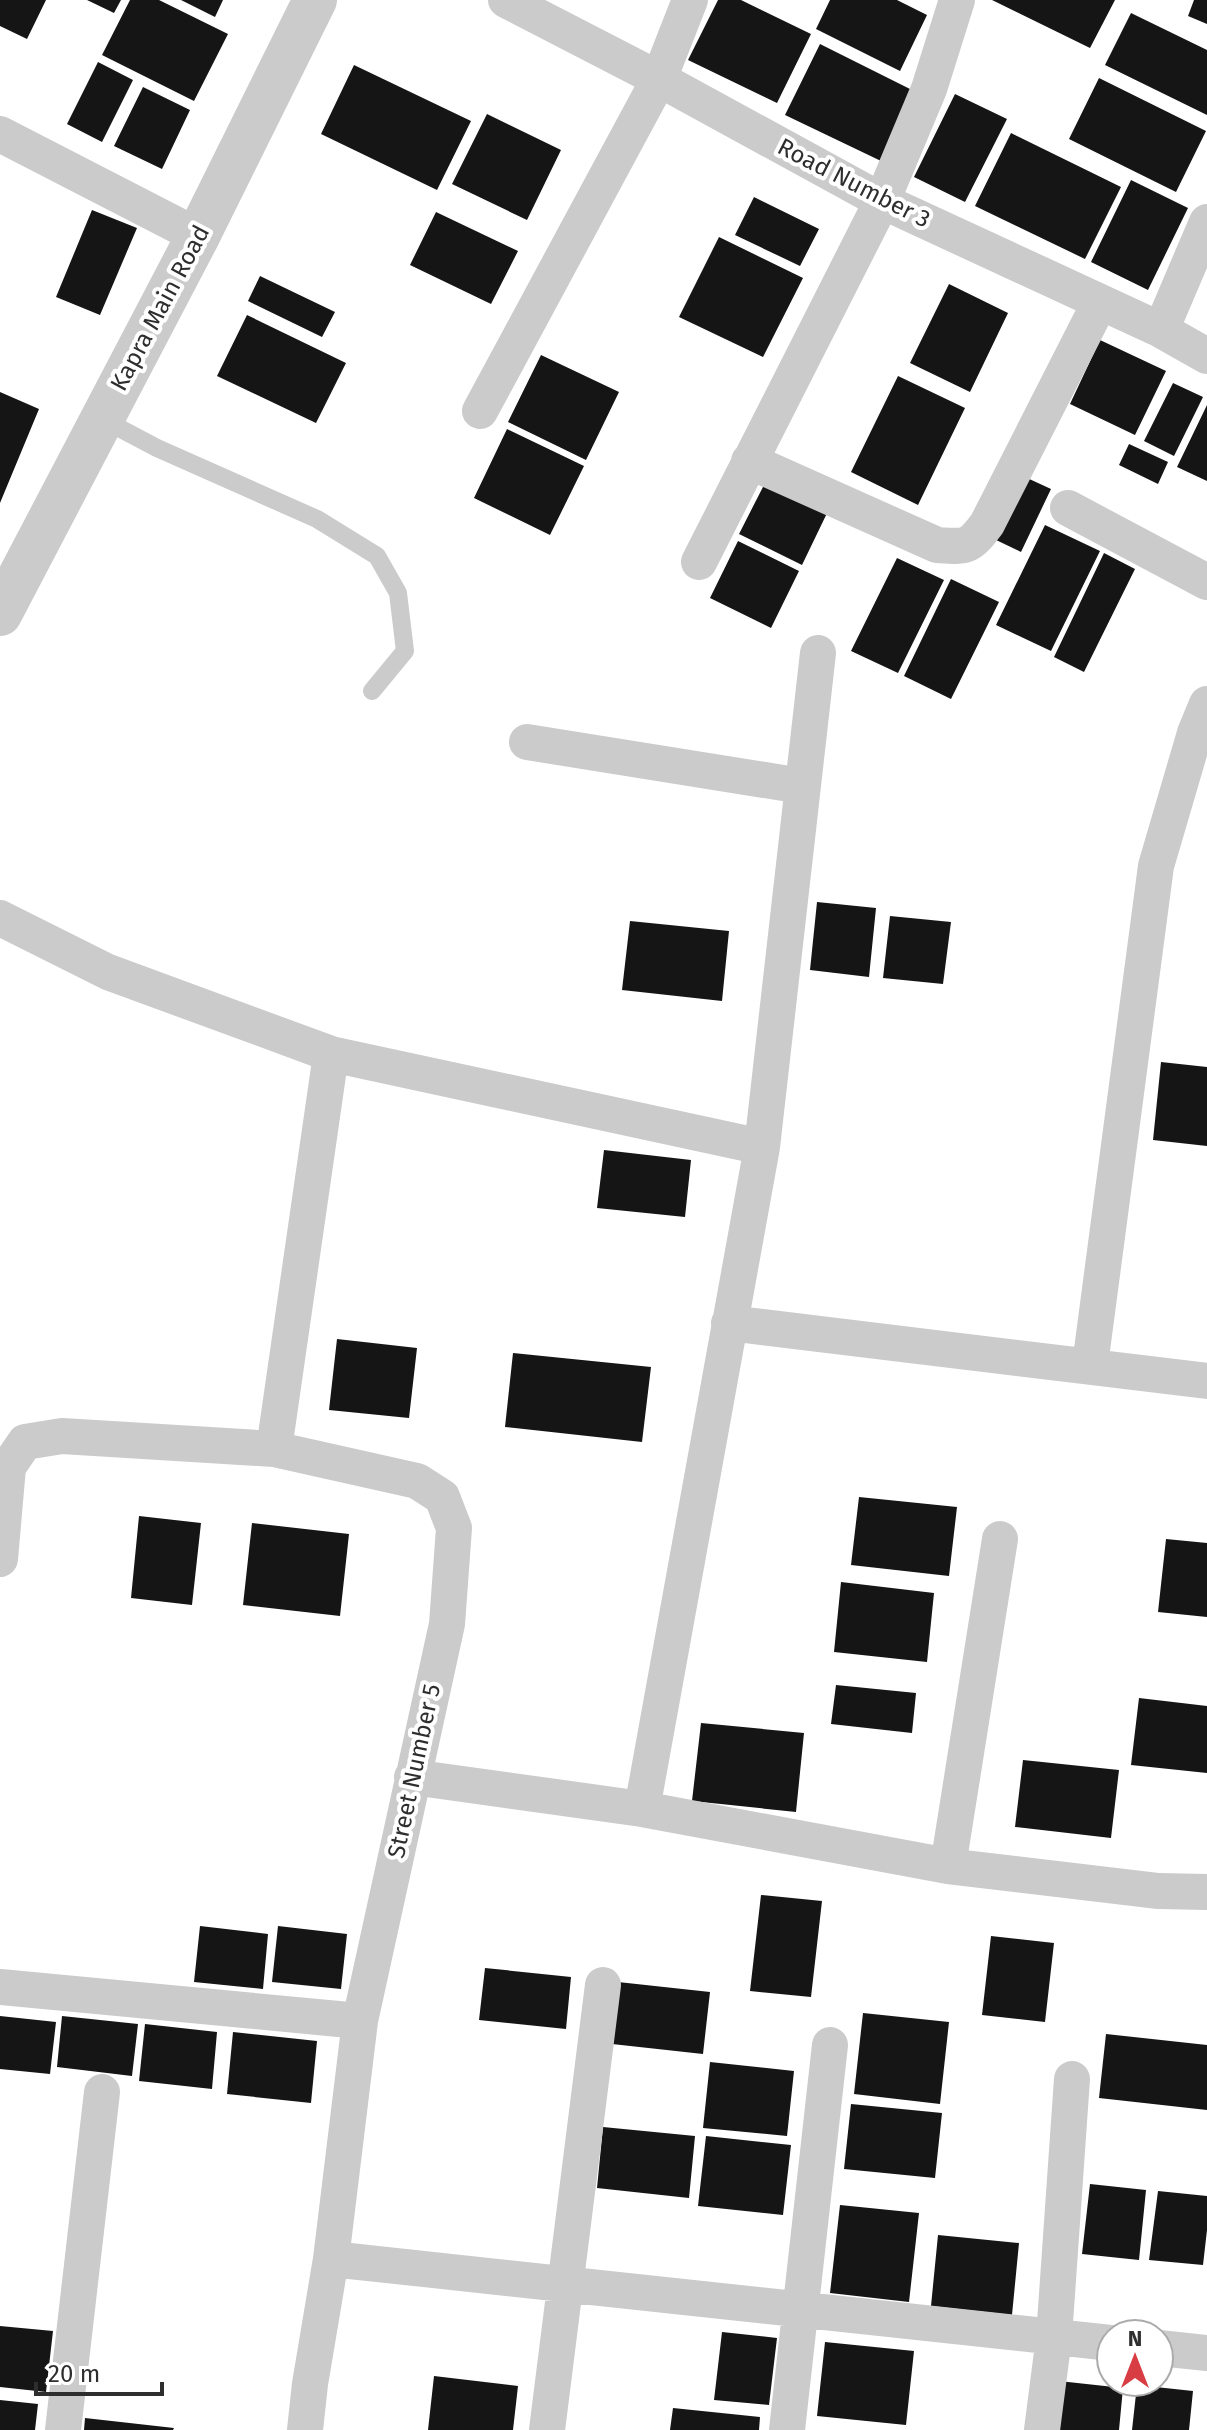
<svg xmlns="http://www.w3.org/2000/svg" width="1207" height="2430" font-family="'Fira Sans',sans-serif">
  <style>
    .building { fill: #151515 }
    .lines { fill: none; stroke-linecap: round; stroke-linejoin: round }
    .service { stroke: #cbcbcb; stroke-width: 18 }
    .minor { stroke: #cbcbcb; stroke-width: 36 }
    .tertiary { stroke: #cbcbcb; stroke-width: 44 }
    .labels { text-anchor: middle; stroke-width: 8; stroke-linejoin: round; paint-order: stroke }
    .street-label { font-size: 24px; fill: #2e2e2e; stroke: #fff }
  </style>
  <rect width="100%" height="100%" fill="#fff"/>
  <!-- building -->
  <path class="building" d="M0,0H46L27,39L0,26Z
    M87,0H121L114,13Z
    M130,0H159L228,34L194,101L102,55Z
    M181,0H223L215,17Z
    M718,0H741L811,34L777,103L688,60Z
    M830,0H897L927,15L900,71L816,29Z
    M992,0H1115L1090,48Z
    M1194,0H1207V24L1188,16Z
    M1131,13L1207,50V115L1105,65Z
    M820,44L916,92L881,161L785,115Z
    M98,62L133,80L102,142L67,124Z
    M354,65L471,121L437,190L321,134Z
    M1099,78L1206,131L1176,192L1069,139Z
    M143,87L190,110L162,169L114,146Z
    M955,94L1007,119L965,202L914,177Z
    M487,114L561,150L527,220L452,184Z
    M1011,133L1121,187L1085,259L975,206Z
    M1131,180L1188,208L1148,290L1091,262Z
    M754,197L819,229L800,266L735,235Z
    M92,210L137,228L100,315L56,297Z
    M436,212L518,251L491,304L410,265Z
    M719,237L803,278L763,357L679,317Z
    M260,276L335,312L322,337L248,301Z
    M949,284L1008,313L970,392L910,363Z
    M247,315L346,363L316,423L217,376Z
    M1100,340L1166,371L1135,435L1070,404Z
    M541,355L619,392L586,460L508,422Z
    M898,376L965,408L918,505L851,472Z
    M1173,383L1203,397L1174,456L1144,441Z
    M0,392L39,409L0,503Z
    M1207,405V481L1177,467Z
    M507,429L584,466L550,535L474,498Z
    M1129,444L1168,462L1158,484L1119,465Z
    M1025,477L1051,489L1021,552L994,539Z
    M767,479L829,509L802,565L739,534Z
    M1045,525L1100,551L1051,651L996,625Z
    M738,541L799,571L771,628L710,598Z
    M1104,553L1135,569L1084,672L1054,657Z
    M897,558L944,580L898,673L851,651Z
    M951,579L999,602L951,699L904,676Z
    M817,902L876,908L869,977L810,970Z
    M890,916L951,922L943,984L883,978Z
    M630,921L729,931L722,1001L622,990Z
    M1161,1062L1207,1067V1146L1153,1140Z
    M604,1150L691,1160L685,1217L597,1208Z
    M337,1339L417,1348L409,1418L329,1410Z
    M513,1353L651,1367L642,1442L505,1427Z
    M859,1497L957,1507L949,1576L851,1565Z
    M139,1516L201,1523L192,1605L131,1598Z
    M252,1523L349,1534L340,1616L243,1605Z
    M1166,1539L1207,1543V1617L1158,1612Z
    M841,1582L934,1593L927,1662L834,1652Z
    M836,1685L916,1693L912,1733L831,1724Z
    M1139,1698L1207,1706V1773L1131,1765Z
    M701,1723L804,1733L796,1812L692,1801Z
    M1023,1760L1119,1770L1111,1838L1015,1827Z
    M761,1895L822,1901L811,1997L750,1991Z
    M200,1926L268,1934L263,1989L194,1982Z
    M278,1926L347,1934L341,1989L272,1982Z
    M991,1936L1054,1943L1045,2022L982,2015Z
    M485,1968L571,1977L566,2029L479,2020Z
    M618,1982L710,1992L703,2054L612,2044Z
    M863,2013L949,2022L940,2104L854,2094Z
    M0,2016L56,2022L50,2074L0,2069Z
    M62,2016L138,2024L132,2076L57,2067Z
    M145,2024L217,2032L212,2089L139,2081Z
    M233,2032L317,2041L311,2103L227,2094Z
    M1106,2034L1207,2045V2110L1099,2098Z
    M710,2062L794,2071L787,2136L703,2128Z
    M851,2104L942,2113L935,2178L844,2169Z
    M603,2127L695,2136L689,2198L597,2188Z
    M706,2136L791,2145L783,2215L698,2206Z
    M1090,2184L1146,2190L1139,2260L1082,2254Z
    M1158,2191L1207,2196V2230L1203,2265L1149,2260Z
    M840,2205L919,2213L909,2302L830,2293Z
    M938,2235L1019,2243L1012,2315L931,2306Z
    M0,2326L53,2331L46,2392L0,2387Z
    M722,2332L777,2338L769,2405L714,2400Z
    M825,2342L914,2351L906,2425L817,2416Z
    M434,2376L518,2386L513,2430H428Z
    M1059,2381L1123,2388L1119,2430H1053Z
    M1137,2385L1193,2391L1189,2430H1132Z
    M0,2400L38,2404L35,2430H0Z
    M673,2408L760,2417L759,2430H670Z
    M85,2418L174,2428L173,2430H84Z"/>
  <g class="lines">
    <!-- service -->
    <path class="service" d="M102,419L157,448L317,519L377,556L398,593L405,651L372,691"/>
    <!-- minor -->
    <path class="minor" d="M506,0L659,79L882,201L1161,330L1207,356
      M0,134L198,236
      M1161,330L1207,222
      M480,411L659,79L690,0
      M749,461L937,545C967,547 969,548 987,524L1100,302
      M1068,508L1207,582
      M699,562L882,201L929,89L957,0
      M527,742L802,786
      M0,918L108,972L331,1054L762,1147
      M729,1323L1207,1381
      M1090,1365L1156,866L1195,733L1207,704
      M274,1449L331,1054
      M0,1559L8,1467L25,1442L62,1436L274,1449L417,1481L442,1497L454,1528L447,1624L360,2021L331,2259L310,2384L305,2430
      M412,1777L642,1809L948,1866L1159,1891L1207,1892
      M642,1809L762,1147L818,653
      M948,1866L1000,1539
      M0,1987L360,2021
      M331,2259L1111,2343
      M1159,2348L1207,2353
      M63,2430L102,2092
      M547,2430L603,1985
      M787,2430L830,2045
      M1042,2430L1054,2337L1072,2079"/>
    <!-- tertiary -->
    <path class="tertiary" d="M0,614L198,236L315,0"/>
  </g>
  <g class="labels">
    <!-- street labels -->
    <g class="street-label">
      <text transform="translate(854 183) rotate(27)" y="8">Road Number 3</text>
      <text transform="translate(160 308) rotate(-62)" y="8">Kapra Main Road</text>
      <text transform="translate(414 1771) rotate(-78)" y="8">Street Number 5</text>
    </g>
  </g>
  <!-- north arrow -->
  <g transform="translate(1135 2358)"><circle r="38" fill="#ffffff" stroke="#ababab" stroke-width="2"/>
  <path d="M0-6L14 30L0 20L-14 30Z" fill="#d73d43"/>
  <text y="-12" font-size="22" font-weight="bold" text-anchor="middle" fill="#2e2e2e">N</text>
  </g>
  <!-- scale -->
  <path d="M36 2382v12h126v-12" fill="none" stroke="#2e2e2e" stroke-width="4"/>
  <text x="48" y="2382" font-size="24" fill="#2e2e2e" stroke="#ffffff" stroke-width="6" paint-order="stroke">20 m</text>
</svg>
